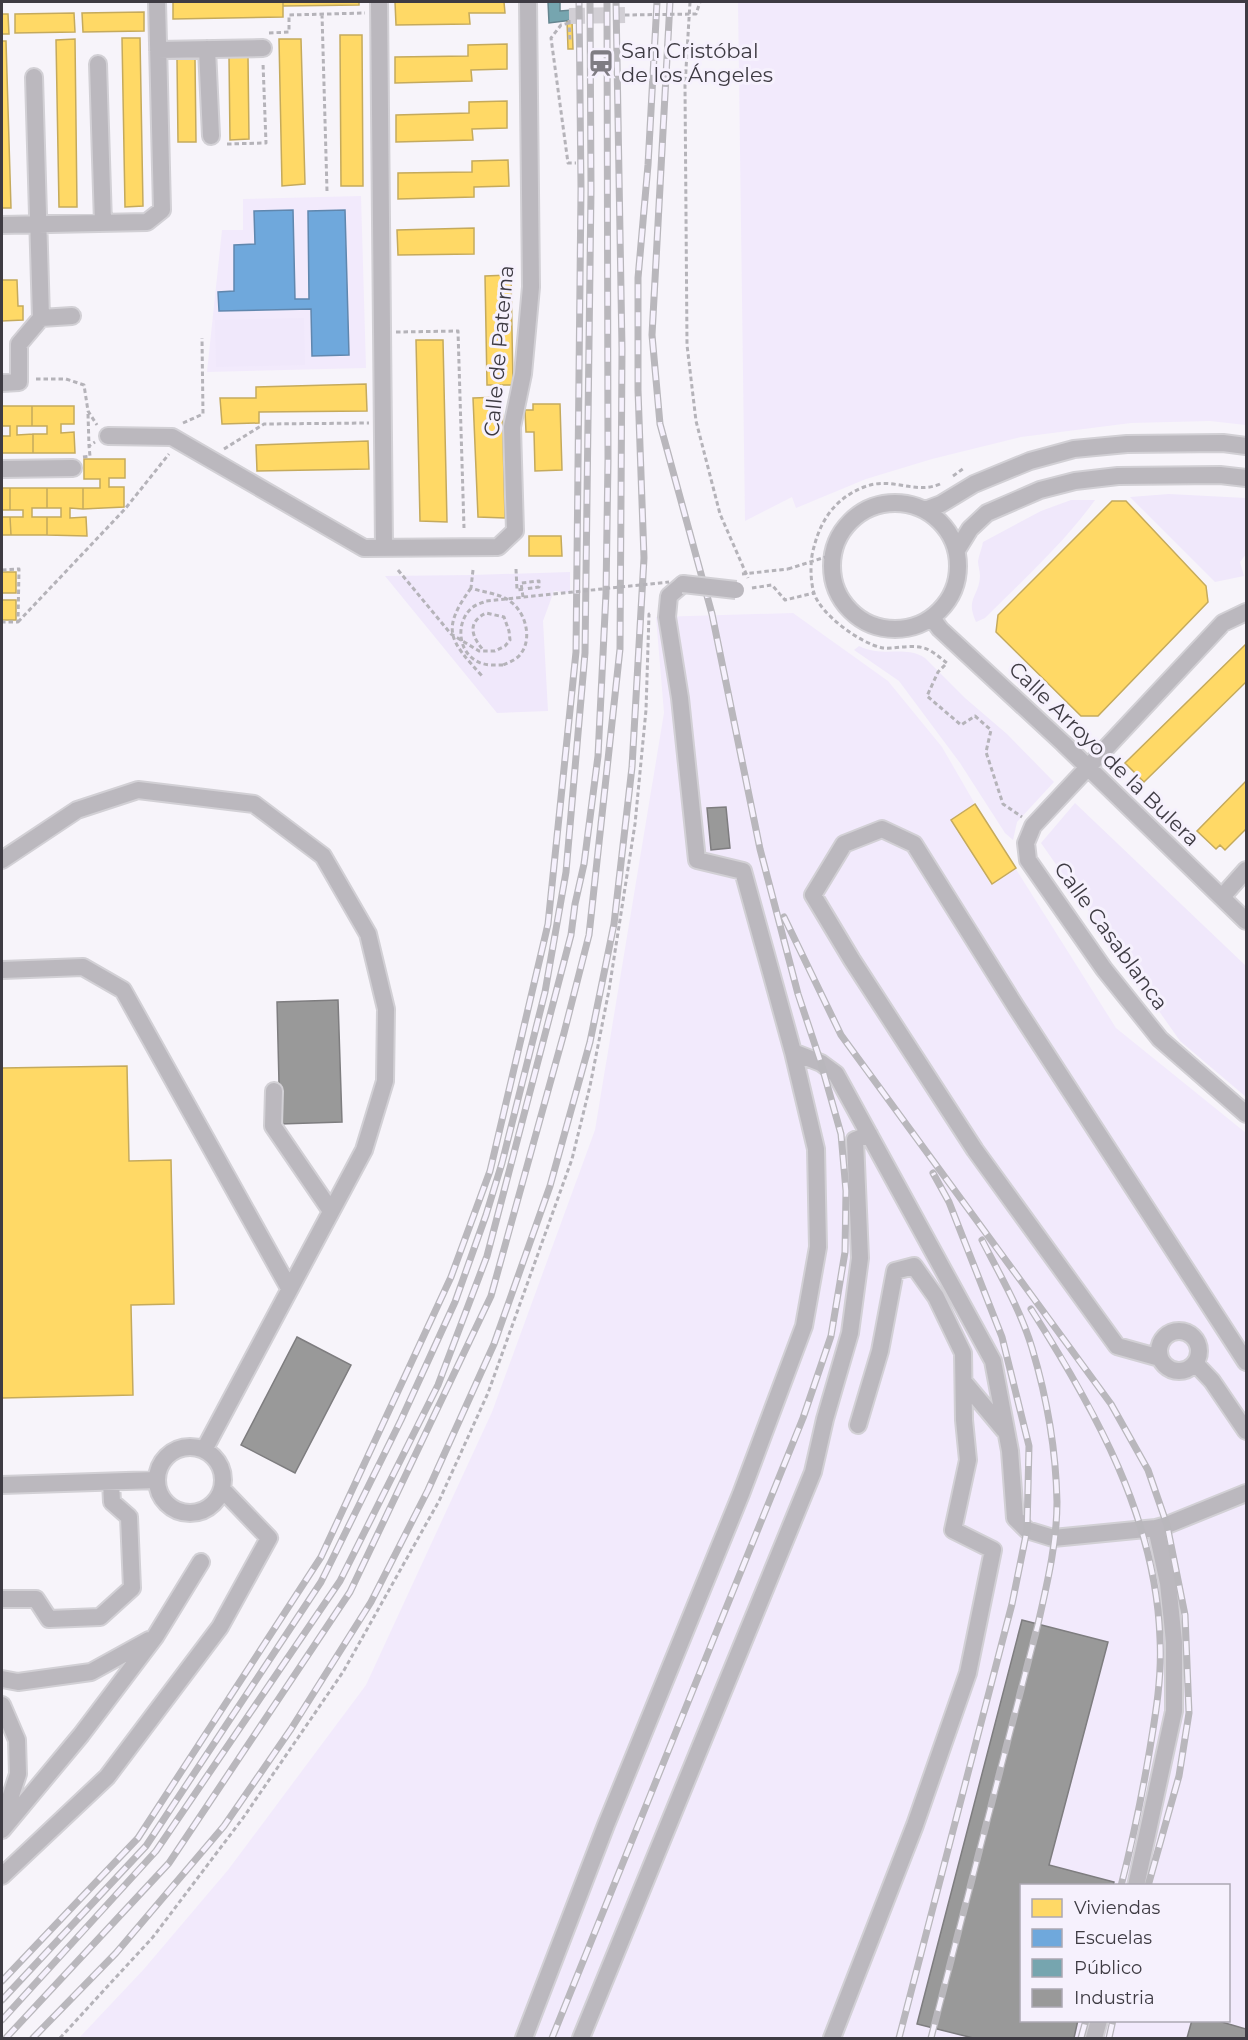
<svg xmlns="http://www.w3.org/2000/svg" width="1248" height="2040" font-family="Montserrat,sans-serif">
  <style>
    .built { fill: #f2eafc; fill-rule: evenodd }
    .green { fill: #f0e8fb }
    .homes { fill: #ffd966; stroke: #c5aa5c; stroke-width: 1.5 }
    .schools { fill: #6fa8dc; stroke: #6087ae; stroke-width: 1.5 }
    .public { fill: #76a5af; stroke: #65858f; stroke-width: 1.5 }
    .industry { fill: #999; stroke: #7e7d7f; stroke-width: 1.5 }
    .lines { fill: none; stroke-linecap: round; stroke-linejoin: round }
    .minor-tunnel { stroke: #d2cfd5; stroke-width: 16; stroke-dasharray: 16 8; stroke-linecap: butt }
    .minor-casing { stroke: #d2d0d5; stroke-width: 20 }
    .path { stroke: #b5b3b9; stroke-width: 3; stroke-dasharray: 4.5 3; stroke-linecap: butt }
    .minor { stroke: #bbb8be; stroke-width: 16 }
    .rail-casing { stroke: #b9b7bc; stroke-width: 7 }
    .rail { stroke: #f6f1fd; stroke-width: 4.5; stroke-dasharray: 14; stroke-linecap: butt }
    .minor-bridge-casing { stroke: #d2d0d5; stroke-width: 20; stroke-linecap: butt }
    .path-bridge { stroke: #b5b3b9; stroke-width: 3; stroke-dasharray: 4.5 3; stroke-linecap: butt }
    .minor-bridge { stroke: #bbb8be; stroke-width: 16 }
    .labels { text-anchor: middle; stroke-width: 6; stroke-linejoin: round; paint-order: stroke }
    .poi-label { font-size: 21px; fill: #3e3b43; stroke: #f6f1fd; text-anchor: start }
    .street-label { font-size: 21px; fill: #3e3b43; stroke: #f6f1fd }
  </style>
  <rect width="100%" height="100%" fill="#f7f4fa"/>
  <!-- built -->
  <path class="built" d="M738,2H1246V425L1210,421L1131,423L1021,437L932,459L866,479L796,508L792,497L745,521Z
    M361,196L366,368L207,372L222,230H243V199Z
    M793,613L888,681L942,747L975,804L1116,1028L1246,1133V2038H79L144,1969L228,1870L366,1685L492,1412L595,1130L664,713L656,617ZM1022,1886H1228V2020H1022Z"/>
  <!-- green -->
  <path class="green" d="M304,318L305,365L216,367L215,320Z
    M1169,494L1246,498V554L1240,562L1244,576L1215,582L1130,497Z
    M1071,500H1095C1064,543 1023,580 985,618L976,622C965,598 979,597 980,576C980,571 978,566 978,561C979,555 982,548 983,542L1041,511Z
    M570,572V593L554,591L543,621L548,711L497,713L385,576L472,575Z
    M859,646C883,658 905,645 925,658L965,698L1007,734L1054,782L1017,822L1013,840L1005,833L960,763L899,681L854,650Z
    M1075,803L1246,966V1097L1180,1041L1041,843Z"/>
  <!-- homes -->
  <path class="homes" d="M173,2H283V17L173,19Z
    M283,2H359V5L283,6Z
    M395,2H504L505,13H469L470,24L396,25Z
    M144,12V31L83,32L82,13Z
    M74,13L75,32L15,33V14Z
    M2,14H8L9,34H2Z
    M567,20H572L573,49H568Z
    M340,35H362L363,186H341Z
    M122,38H140L143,206L125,207Z
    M75,39L77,207H59L56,40Z
    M279,39H301L305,184L282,186Z
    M2,41H6L11,208H2Z
    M507,44V69L471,70L472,81L395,83V57L468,56V45Z
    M229,57H248L249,139L230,140Z
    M177,59H195L196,142H178Z
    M507,101V128L472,129L473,140L396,142V115L469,113V102Z
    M508,160L509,186L474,187V197L398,199V173L472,172V161Z
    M474,228V254L398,255L397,230Z
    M511,275L513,385H487L485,276Z
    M2,280H17L18,306H23V320L2,321Z
    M416,340H443L447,522L420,521Z
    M366,384L367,411L259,412V423L222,424L220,398H256V387Z
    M502,397L505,518L478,517L473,398Z
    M533,404H560L562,470L535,471L534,432H526L525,410H533Z
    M2,406H32V426H17V435L33,434V453H2V436H10V426H2Z
    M32,406H74V424H61V433L74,432L75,453H33V434H47V426H32Z
    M368,441L369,469L257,471L256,445Z
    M84,459H125V478H109V487H124V507L83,509V488H100V479H84Z
    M2,488H10V510H2Z
    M10,488H47V508H32V517H47V535H11L10,517H23V510H10Z
    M47,488H83V509L70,508V518L86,517L87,536L47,535V517H61V508H47Z
    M1112,501H1126L1206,586L1208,602L1098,716H1081L996,632L998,615Z
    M2,517H10L11,535H2Z
    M529,536H561L562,556H529Z
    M2,572H16V593H2Z
    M2,600H16V620H2Z
    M1246,644V682L1144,782L1125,763Z
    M1246,781V829L1225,850L1220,845L1216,849L1197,831Z
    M975,804L1016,868L992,884L951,820Z
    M127,1066L129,1161L171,1160L174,1304L131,1305L133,1395L2,1398V1068Z"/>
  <!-- schools -->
  <path class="schools" d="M293,210L295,299H309L308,211L345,210L349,355L312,356L311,309L219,311L218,292L234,291V245L255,244L254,211Z"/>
  <!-- public -->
  <path class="public" d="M548,2H560V11L572,10V20L549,23Z"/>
  <!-- industry -->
  <path class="industry" d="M726,807L730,848L711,850L707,808Z
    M338,1000L342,1122L280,1124L277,1002Z
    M297,1337L351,1365L295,1473L241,1445Z
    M1022,1620L1108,1642L1049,1865L1114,1882L1113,1886H1022V2020H1078L1074,2038H973L917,2024Z
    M1192,2020H1215L1246,2029V2038H1187Z"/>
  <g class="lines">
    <!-- minor-tunnel -->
    <path class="minor-tunnel" d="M569,16L625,15"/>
    <defs>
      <path id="minor" d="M379,2L384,548
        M207,49L211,136
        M158,50L263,48
        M98,64L103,223
        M2,225L147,222L162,210L157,2
        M41,318L72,316
        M2,383L19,382V344L41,318L34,77
        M108,436L172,437L364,548L498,547L515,531L512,427L523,374L531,287L528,2
        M2,469L73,468
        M832 566a63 63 0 1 1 126 0a63 63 0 1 1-126 0Z
        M925,510L941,504L974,484L1030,461L1074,449L1127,444L1223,443L1246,446
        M957,550L970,529L987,513L1040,490L1075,481L1118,476L1220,475L1246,478
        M1246,612L1223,623L1033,826L1026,843L1028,860L1104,969L1160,1039L1246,1114
        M932,618L940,629L1063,743L1246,921
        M2,860L77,810L138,790L254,804L323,856L368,934L386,1009L385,1081L364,1150L204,1450
        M1222,897L1246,870
        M2,970L83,967L123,990L289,1288
        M793,1052L821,1063L836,1074L993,1361L1010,1451L1015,1518L1027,1530L1053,1538L1156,1528L1168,1583L1174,1642V1711L1136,1886
        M274,1091L273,1126L331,1211
        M1159 1351a20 20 0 1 1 40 0a20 20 0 1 1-40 0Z
        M1160,1358L1117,1346L975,1150L852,960L813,895L844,844L882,829L914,844L1016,1007L1246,1362
        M1195,1363L1212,1381L1246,1431
        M964,1382L1004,1430
        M157 1480a33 33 0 1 1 66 0a33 33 0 1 1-66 0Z
        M2,1485L157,1480
        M1156,1528L1167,1525L1246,1493
        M2,1599H36L49,1619L100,1617L132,1588L129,1517L112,1502L111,1482
        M2,1679L18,1682L91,1672L149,1640
        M2,1705L17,1740L18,1774L2,1823
        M2,1830L81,1735L155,1637L201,1562
        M2,1876L107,1777L220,1627L269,1538L222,1489
        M524,2038L606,1825L741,1494L804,1326L818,1247L816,1149L793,1052L743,871L697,860L680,698L667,617L669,596L683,584
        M581,2038L813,1472L825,1419L850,1333L860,1258L855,1140L869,1134
        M832,2038L915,1825L968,1673L993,1550L953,1530L968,1460L964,1420L963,1353L936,1297L914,1266L895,1271L880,1351L858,1425
        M1094,2038L1099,2020"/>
    </defs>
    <!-- minor casing -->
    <use href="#minor" class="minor-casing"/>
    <!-- path -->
    <path class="path" d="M690,2L685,86L687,345L696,421L720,514L748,578
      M322,14L327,191
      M569,20L570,41
      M569,23L561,25L551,38L568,163H576
      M269,33L289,32V15L365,13
      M227,144L266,143L263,63
      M396,332L458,331L464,528
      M36,379H66L84,385L88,411L97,425
      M88,414L89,446
      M183,423L203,414L202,338
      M224,449L264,424L369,423
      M83,457L90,456L89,446L95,442
      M953,476L964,468
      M940,484C915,495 892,476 864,487C836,498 821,519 814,547C810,559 810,580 814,593C820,614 861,644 883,648C896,649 911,644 924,648C932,650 940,658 947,663L938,672L927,696L961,725L975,716L991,730L986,752L1003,804L1022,817
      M516,569L517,590L525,589
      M788,569L832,555
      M2,570L19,569L18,622H2
      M398,570L451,634L479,651H495L505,646L510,640L509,631L504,617L486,613C466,623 472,637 484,651
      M473,570L471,588C484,593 500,593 511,602C525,612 532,637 522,652C518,659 510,662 503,665
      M471,588C440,631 450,640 482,676
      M752,588L772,585L785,600L814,593
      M18,622L125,509L169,454
      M60,2038L153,1937L243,1818L343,1672L439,1501L488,1393L572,1159L590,1086L609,990L635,824L646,710L649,614L651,613"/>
    <!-- minor -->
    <use href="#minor" class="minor"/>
    <defs>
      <path id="rail" d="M784,917L841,1035L1111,1404L1148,1470L1167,1525L1185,1615L1189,1713L1179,1776L1148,1886
        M1031,1309C1095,1410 1156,1518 1160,1639C1162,1676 1156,1712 1150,1748C1142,1796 1133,1839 1121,1886
        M2,1981L138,1838L321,1557L451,1277L490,1171L548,924L576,652L581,189L579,2
        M2,2000L146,1846L321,1582L401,1420L455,1302L486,1215L502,1163L545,992L566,872L585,653L591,190L590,2
        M2,2020L156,1851L340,1581L438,1385L487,1256L571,935L575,904L584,864L598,756L606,593L608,460L607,2
        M6,2038L169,1863L350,1592L491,1296L564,1033L589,935L620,649L622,349L616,2
        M33,2038L116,1953L224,1826L291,1729L371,1602L428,1490L494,1344L550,1186L590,1042L614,924L632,767L644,558L638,390V278L648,165L657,2
        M552,2038L803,1418L831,1336L845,1252L846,1191L841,1134L821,1063L798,994L760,849L712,614L660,424L652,335L670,2
        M899,2038L1012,1604L1027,1530L1029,1446L1002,1337L949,1202L933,1173
        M931,2038L1038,1624C1047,1584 1057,1543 1057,1502C1056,1450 1047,1398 1032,1348C1021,1311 1000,1275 982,1240
        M1081,2038L1086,2020
        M1109,2038L1113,2020"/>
    </defs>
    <!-- rail casing -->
    <use href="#rail" class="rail-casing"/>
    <!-- rail -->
    <use href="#rail" class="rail"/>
    <defs>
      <path id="minor-bridge" d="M683,584L736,590"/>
    </defs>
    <!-- minor-bridge casing -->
    <use href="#minor-bridge" class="minor-bridge-casing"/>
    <!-- path-bridge -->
    <path class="path-bridge" d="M625,15L696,14L700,2
      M742,574L788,569
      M523,597L521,583L539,581V587L525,589
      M503,665C494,665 483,666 475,660C457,649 456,620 473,607C477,604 482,603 486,601L669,582"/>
    <!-- minor-bridge -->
    <use href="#minor-bridge" class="minor-bridge"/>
  </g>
  <!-- icons -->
  <defs>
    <symbol id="station-bare" viewBox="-9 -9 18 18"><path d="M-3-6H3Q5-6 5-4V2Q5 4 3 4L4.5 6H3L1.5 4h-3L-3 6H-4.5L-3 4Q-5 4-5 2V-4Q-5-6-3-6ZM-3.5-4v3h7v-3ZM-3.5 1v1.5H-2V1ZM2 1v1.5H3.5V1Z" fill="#7f7c83" stroke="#f6f1fd" stroke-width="2.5" paint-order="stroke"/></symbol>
  </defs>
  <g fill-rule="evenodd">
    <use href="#station-bare" x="582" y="44" width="38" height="38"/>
  </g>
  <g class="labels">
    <!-- poi labels -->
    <g class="poi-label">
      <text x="621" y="58">San Cristóbal<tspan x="621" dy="24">de los Ángeles</tspan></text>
    </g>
    <!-- street labels -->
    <g class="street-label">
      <text transform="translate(499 351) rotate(-85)" y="7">Calle de Paterna</text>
      <text transform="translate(1104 754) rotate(44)" y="7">Calle Arroyo de la Bulera</text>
      <text transform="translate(1111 936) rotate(54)" y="7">Calle Casablanca</text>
    </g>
  </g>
  <!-- border -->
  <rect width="1248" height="2040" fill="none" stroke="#3e3b43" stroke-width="6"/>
  <!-- legend -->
  <rect x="1020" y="1884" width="210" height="138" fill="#f6f1fd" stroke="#aca8b3" stroke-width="1.5"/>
  <rect x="1032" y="1899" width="30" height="18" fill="#ffd966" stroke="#aca8b3" stroke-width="1.5"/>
  <text x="1074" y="1914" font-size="18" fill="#3e3b43">Viviendas</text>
  <rect x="1032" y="1929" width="30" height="18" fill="#6fa8dc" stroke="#aca8b3" stroke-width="1.5"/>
  <text x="1074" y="1944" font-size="18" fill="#3e3b43">Escuelas</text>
  <rect x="1032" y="1959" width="30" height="18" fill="#76a5af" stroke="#aca8b3" stroke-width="1.5"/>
  <text x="1074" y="1974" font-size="18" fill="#3e3b43">Público</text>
  <rect x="1032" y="1989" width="30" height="18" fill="#999999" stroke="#aca8b3" stroke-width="1.5"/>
  <text x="1074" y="2004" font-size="18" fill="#3e3b43">Industria</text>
</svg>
